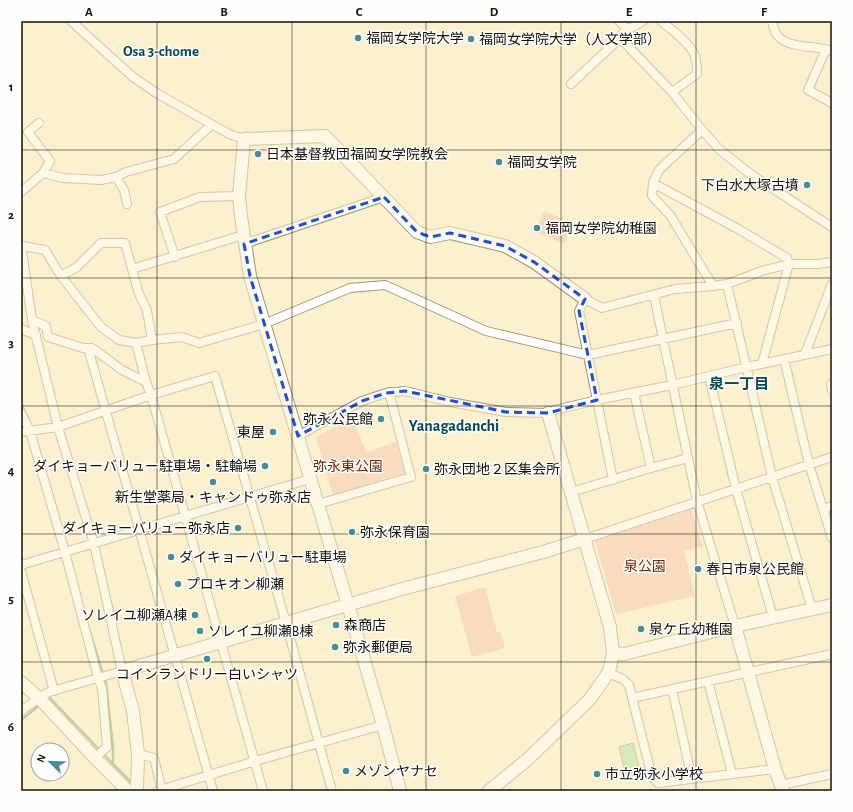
<svg xmlns="http://www.w3.org/2000/svg" width="853" height="812" font-family="'Alegreya Sans','Noto Sans JP',sans-serif">
  <style>
    .green { fill: #f6c3ad }
    .water { fill: #aee3a0; stroke: #80a472 }
    .lines { fill: none; stroke-linecap: round; stroke-linejoin: round }
    .stream { stroke: #80a472; stroke-width: 2.5 }
    .street-casing { stroke: #9f9576; stroke-width: 10 }
    .secondary-casing { stroke: #9f9576; stroke-width: 14 }
    .street { stroke: #fff; stroke-width: 8 }
    .secondary { stroke: #fff; stroke-width: 12 }
    .marked { fill: none; stroke: #1d4ed8; stroke-width: 3; stroke-dasharray: 8 5; stroke-linejoin: round }
    .grid { fill: none; stroke: #151206; stroke-width: 1; stroke-opacity: 0.55 }
    .poi-dot { fill: #468c97; stroke: #fefefe; stroke-width: 1.5 }
    .labels { text-anchor: middle; stroke-width: 3; stroke-linejoin: round; paint-order: stroke }
    .poi-label { font-size: 14px; fill: #151206; stroke: #fefefe; text-anchor: start }
    .park-label { font-size: 14px; fill: #6d2900; stroke: #fefefe }
    .neighbourhood-label { font-size: 15px; font-weight: bold; fill: #0a4851; stroke: #fefefe }
    .quarter-label { font-size: 16px; font-weight: bold; fill: #0a4851; stroke: #fefefe }
    .neatline { fill: none; stroke: #151206; stroke-width: 1.5 }
    .grid-label { font-size: 13px; text-anchor: middle; font-weight: bold; fill: #151206 }
  </style>
  <rect width="100%" height="100%" fill="#fcf1cf"/>
  <!-- green -->
  <path class="green" d="M544,211L573,223L564,244L535,232Z
    M353,418L366,452L396,442L405,473L333,495L316,437Z
    M691,507L703,546L684,551L695,596L616,614L594,539Z
    M485,587L497,632L501,633L505,648L472,657L455,596Z"/>
  <!-- water -->
  <path class="water" d="M633,743L640,771L626,775L619,747Z"/>
  <g class="lines">
    <!-- stream -->
    <path class="stream" d="M21,403L28,419
      M50,487L63,532
      M88,626L106,683L113,748V764L132,783
      M47,700L50,698L113,764
      M21,720L41,704"/>
    <defs>
      <path id="street" d="M71,21L133,77L158,94L229,134L244,139
        M619,21L626,28
        M661,21C670,28 688,42 693,52C697,58 697,67 697,74L672,92
        M772,21C773,25 774,32 778,36C789,49 816,45 832,51
        M620,38L672,92L702,130L720,150L749,173L832,227
        M826,49L808,90L832,103
        M571,84L620,38L626,28H631L643,21
        M43,173L63,178L101,180L116,177L126,172L174,159L211,125
        M116,177L124,190L127,204
        M653,183L740,230L787,258L789,264L787,271L762,364
        M21,192L43,173L50,161L28,132L39,123
        M21,244L32,320L46,326L48,337L83,348H92L122,370L146,382L151,395L263,791
        M244,244L384,197
        M22,246L45,250L61,276L101,327L119,340L136,343L152,340L182,337L199,343L264,324L350,288L385,285L486,331L588,355L737,323
        M175,257L160,212L200,197L239,196
        M132,269L243,235
        M61,276L77,267L101,243H125L138,291L147,311L152,340
        M727,284L772,477L812,609
        M713,286L727,284L762,271L789,264H818L832,262
        M654,296L697,501L735,626
        M21,329L36,335
        M136,343L146,382
        M88,348L213,791
        M805,354L832,284
        M784,359L809,464L832,538
        M709,376L736,489L773,617
        M832,384H831L832,391
        M634,393L651,468
        M21,413L30,431L65,552L98,678L102,688L107,747L95,758
        M21,432L58,427L151,395L215,376L286,623L332,791
        M298,436L362,401L386,393L405,391L450,402L506,412L548,413L555,410L597,400L672,385L747,367L832,349
        M613,480L579,311L585,299L602,308L675,289L713,286L670,215L652,196L653,183L659,170L702,130
        M571,492L651,468L688,458
        M318,504L411,477L389,392
        M824,509L832,506
        M585,539L832,457
        M21,565L310,479
        M21,571L54,691
        M608,673L623,679L629,685L652,777L658,783L775,769
        M708,681L732,774
        M672,689L692,779
        M632,698L832,654
        M21,711L39,698L49,692L122,671L94,544L58,427L32,320
        M138,754L154,758L162,791
        M781,785L832,774
        M157,791L255,761L383,725"/>
      <path id="secondary" d="M735,626L775,769L783,791
        M613,653L624,654L735,626L832,605
        M21,682L39,698L95,758L128,791
        M137,791L138,754L133,711L122,671L402,589L543,552L585,539
        M400,791L383,725L348,605L250,276L241,216L239,196L244,139L325,136L417,232L430,237L450,233L505,246L534,262L585,299
        M489,791L528,759L590,699L609,672L613,653L610,627L548,413"/>
    </defs>
    <!-- street casing -->
    <use href="#street" class="street-casing"/>
    <!-- secondary casing -->
    <use href="#secondary" class="secondary-casing"/>
    <!-- street -->
    <use href="#street" class="street"/>
    <!-- secondary -->
    <use href="#secondary" class="secondary"/>
  </g>
  <!-- marked area -->
  <path d="M0 0H853V812H0ZM384,197L417,232L430,237L450,233L505,246L534,262L585,299L579,311L597,400L548,413L506,412L405,391L386,393L362,401L298,436L250,276L244,244Z" fill="#fcf1cf" fill-opacity=".55" fill-rule="evenodd"/>
  <path class="marked" d="M384,197L417,232L430,237L450,233L505,246L534,262L585,299L579,311L597,400L548,413L506,412L405,391L386,393L362,401L298,436L250,276L244,244Z"/>
  <!-- grid -->
  <path class="grid" d="M157,21V791M292,21V791M426,21V791M561,21V791M696,21V791M21,150H832M21,278H832M21,406H832M21,534H832M21,662H832"/>
  <!-- markers -->
  <g class="poi-dot">
    <circle cx="358" cy="38" r="4"/>
    <circle cx="471" cy="39" r="4"/>
    <circle cx="258" cy="154" r="4"/>
    <circle cx="499" cy="162" r="4"/>
    <circle cx="807" cy="185" r="4"/>
    <circle cx="537" cy="228" r="4"/>
    <circle cx="381" cy="419" r="4"/>
    <circle cx="273" cy="432" r="4"/>
    <circle cx="265" cy="466" r="4"/>
    <circle cx="426" cy="469" r="4"/>
    <circle cx="213" cy="482" r="4"/>
    <circle cx="238" cy="528" r="4"/>
    <circle cx="352" cy="532" r="4"/>
    <circle cx="171" cy="557" r="4"/>
    <circle cx="698" cy="569" r="4"/>
    <circle cx="178" cy="584" r="4"/>
    <circle cx="195" cy="615" r="4"/>
    <circle cx="336" cy="625" r="4"/>
    <circle cx="641" cy="629" r="4"/>
    <circle cx="200" cy="631" r="4"/>
    <circle cx="335" cy="647" r="4"/>
    <circle cx="207" cy="659" r="4"/>
    <circle cx="346" cy="771" r="4"/>
    <circle cx="597" cy="774" r="4"/>
  </g>
  <g class="labels">
    <!-- poi labels -->
    <g class="poi-label">
      <text x="366" y="43">福岡女学院大学</text>
      <text x="479" y="44">福岡女学院大学（人文学部）</text>
      <text x="266" y="159">日本基督教団福岡女学院教会</text>
      <text x="507" y="167">福岡女学院</text>
      <text x="799" y="190" text-anchor="end">下白水大塚古墳</text>
      <text x="545" y="233">福岡女学院幼稚園</text>
      <text x="373" y="424" text-anchor="end">弥永公民館</text>
      <text x="265" y="437" text-anchor="end">東屋</text>
      <text x="257" y="471" text-anchor="end">ダイキョーバリュー駐車場・駐輪場</text>
      <text x="434" y="474">弥永団地２区集会所</text>
      <text x="213" y="502" text-anchor="middle">新生堂薬局・キャンドゥ弥永店</text>
      <text x="230" y="533" text-anchor="end">ダイキョーバリュー弥永店</text>
      <text x="360" y="537">弥永保育園</text>
      <text x="179" y="562">ダイキョーバリュー駐車場</text>
      <text x="706" y="574">春日市泉公民館</text>
      <text x="186" y="589">プロキオン柳瀬</text>
      <text x="187" y="620" text-anchor="end">ソレイユ柳瀬A棟</text>
      <text x="344" y="630">森商店</text>
      <text x="649" y="634">泉ケ丘幼稚園</text>
      <text x="208" y="636">ソレイユ柳瀬B棟</text>
      <text x="343" y="652">弥永郵便局</text>
      <text x="207" y="679" text-anchor="middle">コインランドリー白いシャツ</text>
      <text x="354" y="776">メゾンヤナセ</text>
      <text x="605" y="779">市立弥永小学校</text>
    </g>
    <!-- park labels -->
    <g class="park-label">
      <text x="348" y="471">弥永東公園</text>
      <text x="645" y="571">泉公園</text>
    </g>
    <!-- neighbourhood labels -->
    <g class="neighbourhood-label">
      <text x="161" y="56">Osa 3-chome</text>
      <text x="739" y="389">泉一丁目</text>
    </g>
    <!-- quarter labels -->
    <g class="quarter-label">
      <text x="454" y="431">Yanagadanchi</text>
    </g>
  </g>
  <!-- border -->
  <rect width="853" height="812" fill="none" stroke="#fefefe" stroke-width="44"/>
  <!-- north arrow -->
  <g transform="translate(50 762) rotate(293)"><circle r="19" fill="#fefefe" stroke="#a1a09b"/>
  <path d="M0-3L7 15L0 10L-7 15Z" fill="#468c97"/>
  <text y="-6" font-size="11" font-weight="bold" text-anchor="middle" fill="#151206">N</text>
  </g>
  <rect x="22" y="22" width="809" height="768" class="neatline"/>
  <g class="grid-label">
    <text x="89" y="16">A</text>
    <text x="224" y="16">B</text>
    <text x="359" y="16">C</text>
    <text x="494" y="16">D</text>
    <text x="629" y="16">E</text>
    <text x="764" y="16">F</text>
    <text x="11" y="91">1</text>
    <text x="11" y="219">2</text>
    <text x="11" y="347">3</text>
    <text x="11" y="475">4</text>
    <text x="11" y="603">5</text>
    <text x="11" y="731">6</text>
  </g>
</svg>
